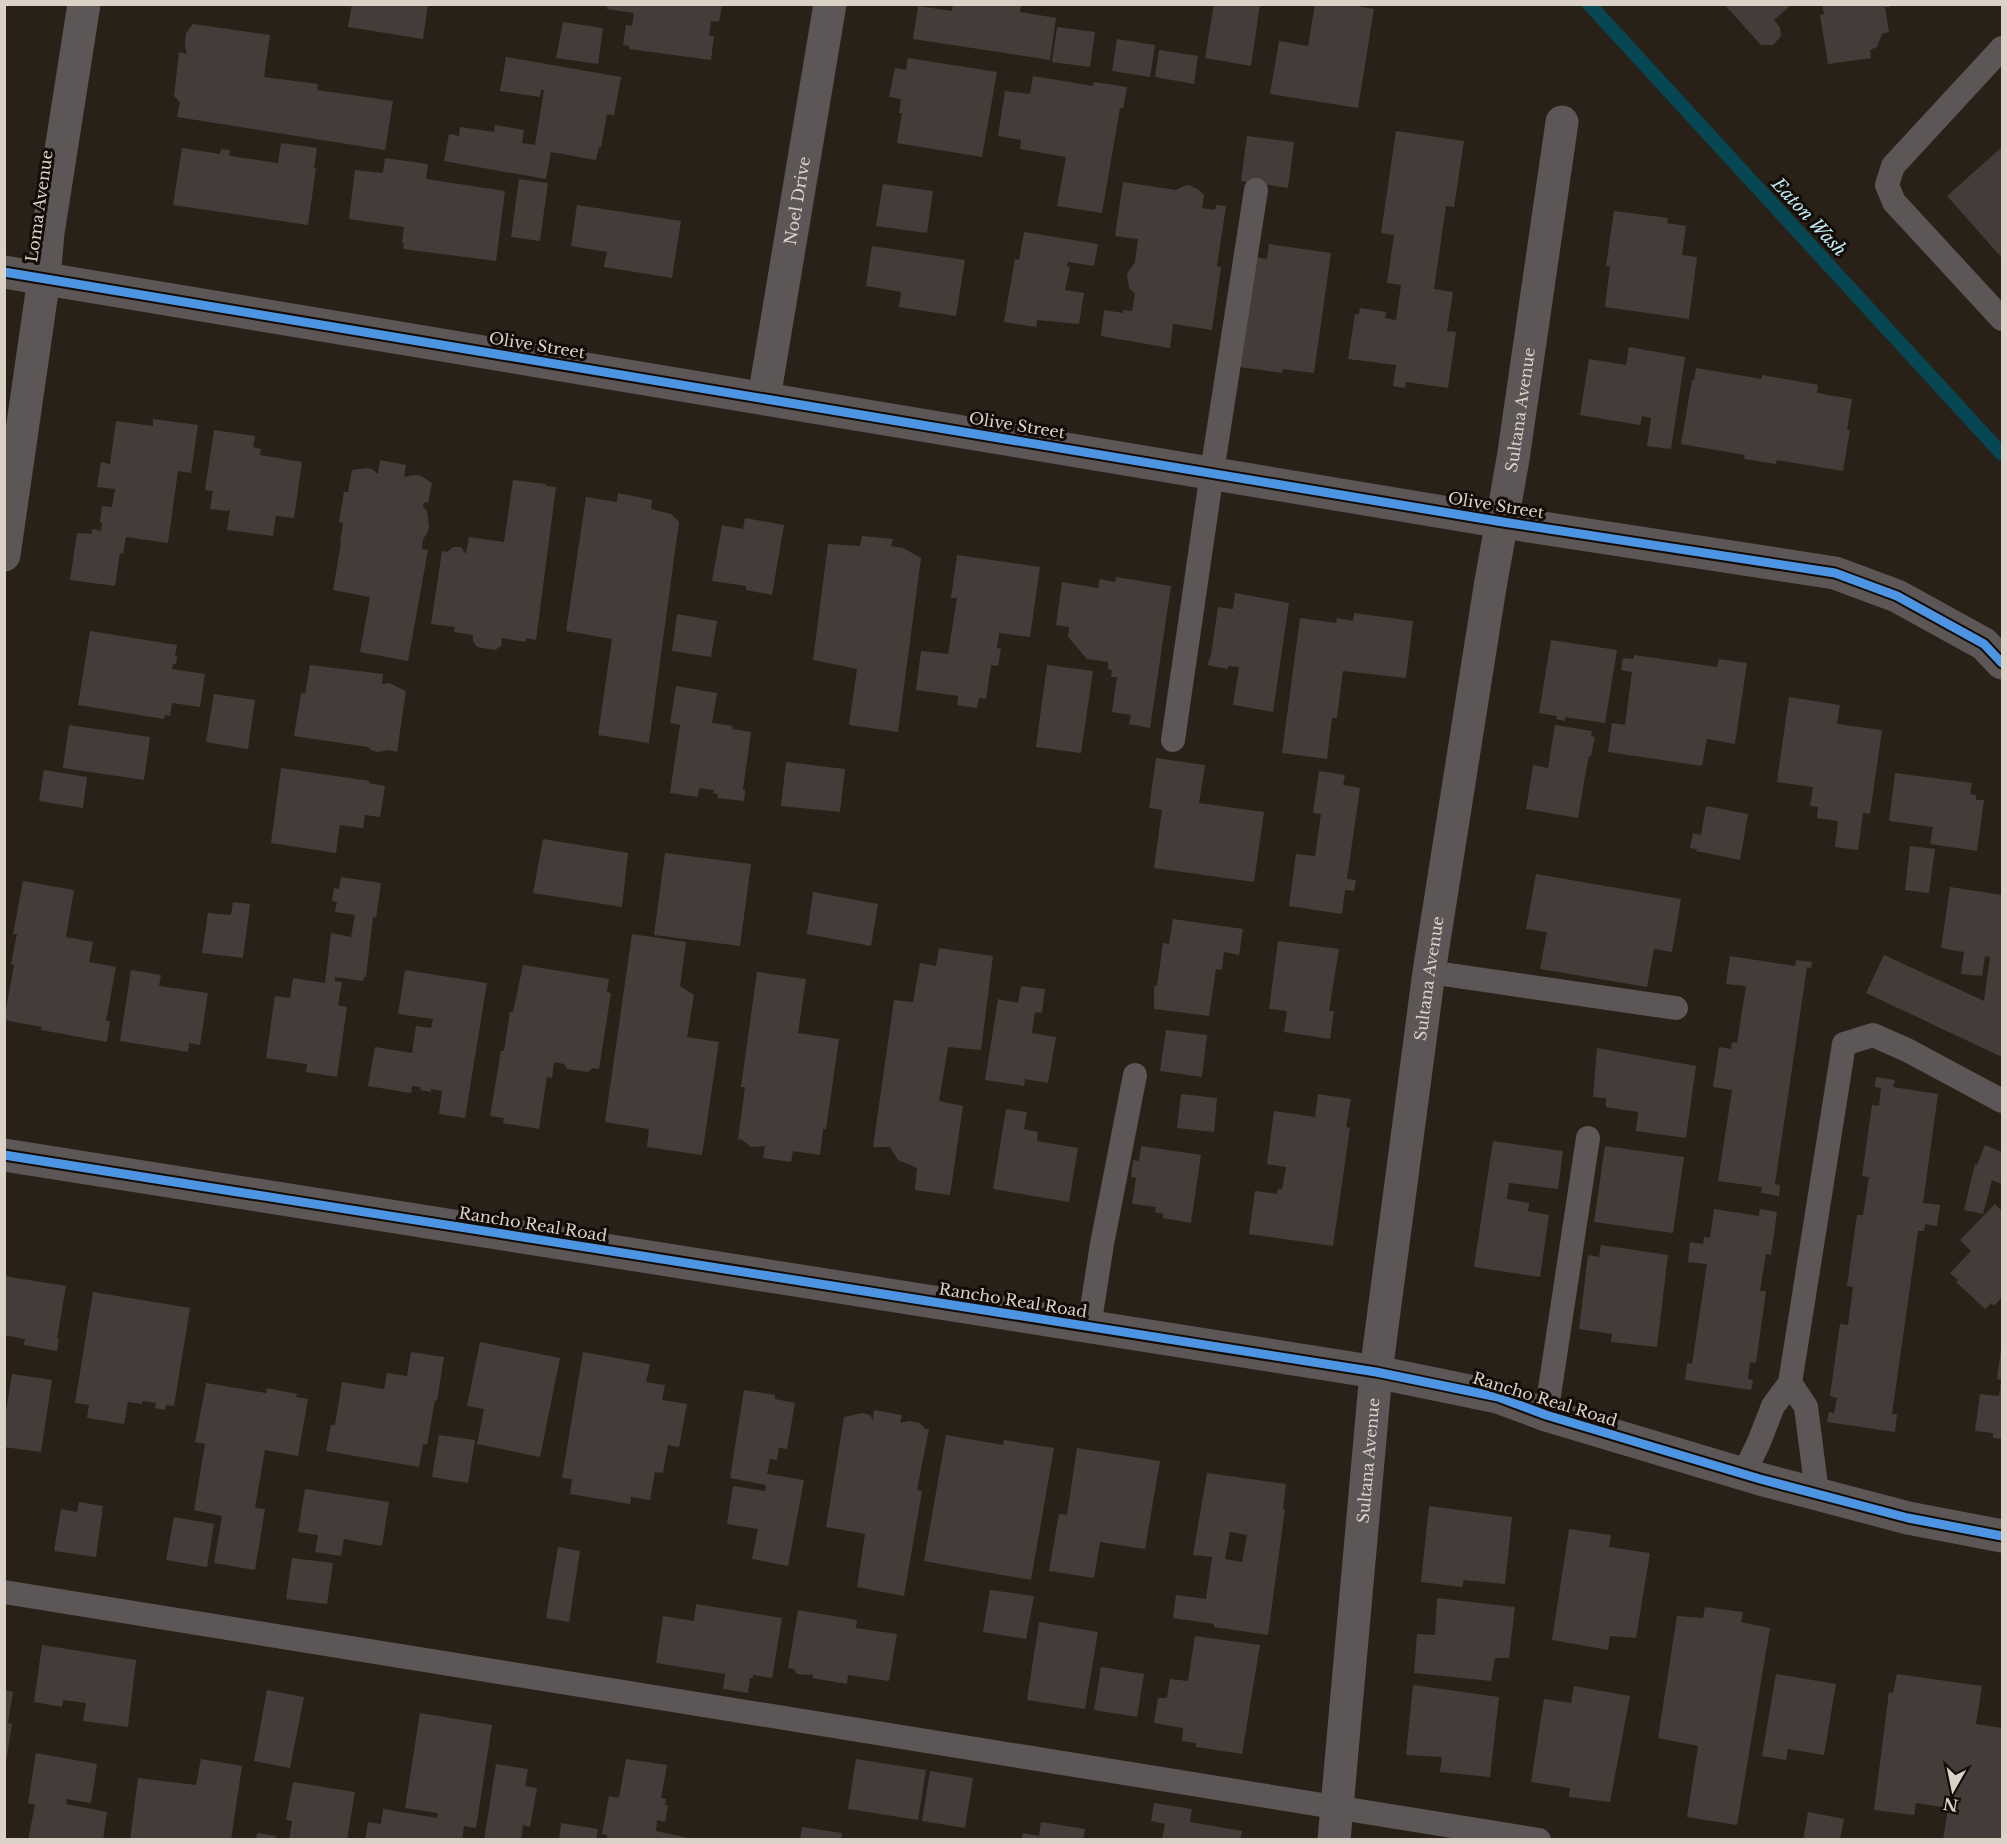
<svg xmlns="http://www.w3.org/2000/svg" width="2007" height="1844" font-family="'Libre Baskerville',serif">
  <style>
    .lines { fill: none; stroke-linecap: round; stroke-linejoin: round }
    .stream { stroke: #074754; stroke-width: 14 }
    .building { fill: #443c38; fill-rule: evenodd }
    .service { stroke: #5c5756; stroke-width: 24 }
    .minor { stroke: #5c5756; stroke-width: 33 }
    .tertiary { stroke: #5c5756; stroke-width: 33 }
    .cycleway-casing { stroke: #130c06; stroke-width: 13 }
    .cycleway { stroke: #4d94e3; stroke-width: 9 }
    .labels { text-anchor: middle; stroke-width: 6; stroke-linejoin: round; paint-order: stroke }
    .street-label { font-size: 16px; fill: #dbd1c7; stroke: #130c06 }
    .water-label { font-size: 18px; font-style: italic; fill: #c0e9f5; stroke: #130c06 }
  </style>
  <rect width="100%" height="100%" fill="#292118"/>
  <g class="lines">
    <!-- stream -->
    <path class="stream" d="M1589,4L2002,454"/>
  </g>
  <!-- building -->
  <path class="building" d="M352,4H428L423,39L348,27Z
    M608,4L722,6L719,22L711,21L709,36H714L711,60L629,49V46L623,45L626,25L632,26L634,13L607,9Z
    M953,4H1021L1020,12L1056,18L1050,60L913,39L918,6L952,11Z
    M1214,4H1260L1251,66L1205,58Z
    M1315,4H1345L1374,9L1358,108L1270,94L1279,41L1308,46Z
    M1724,4H1787L1789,7L1774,20L1780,27L1781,36L1773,45H1761Z
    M1822,4H1889L1890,7H1885L1889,32L1882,34L1877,47L1870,50L1871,58L1828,64L1820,15L1824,14Z
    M563,22L603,28L598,64L556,58Z
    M193,24L270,35L264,77L318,84L317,90L393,101L385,150L177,117L180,102L174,96L179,52L187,54L185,47L186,33Z
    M1057,27L1095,32L1090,67L1052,62Z
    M1117,39L1155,45L1150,77L1112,71Z
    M1159,50L1198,56L1194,84L1155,77Z
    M506,57L621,77L614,115L607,114L601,147H599L596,160L551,152L546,179L444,161L449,134L459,136L460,127L494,132L495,125L524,130L522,143L535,145L544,90H541L540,97L500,91Z
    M908,58L997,72L982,157L897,143L902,113H899L901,99L889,97L895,68L906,70Z
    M1033,76L1093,86L1094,82L1127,87L1123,109L1120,108L1102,213L1057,206L1066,157L1020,149L1021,140L998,136L1005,91L1030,94Z
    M1396,131L1464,141L1454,207L1446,206L1434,289L1453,292L1447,331L1456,332L1448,388L1406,382L1405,388L1393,386L1396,365L1348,359L1355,314H1359L1360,308L1386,312L1385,318L1396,320L1401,285L1387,283L1394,235L1381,233Z
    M1247,136L1294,142L1288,188L1241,181Z
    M281,143L317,148L314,168H316L308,225L173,205L182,148L220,154L221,149L230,150L229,156L278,163Z
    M2002,147V258L1947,196Z
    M385,158L428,164L426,179L505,191L496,261L403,249L404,243H402L404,227L349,219L355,170L383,173Z
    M519,179L548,183L540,241L511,237Z
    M1123,182L1176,190L1184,186L1189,185L1199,190L1204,195L1202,208L1215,210L1216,205L1226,206L1217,266L1221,267L1212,330L1173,324L1170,348L1101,336L1104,310L1123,313V310L1132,311L1135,294L1129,288L1127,274L1135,262L1138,239L1115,236Z
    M883,184L933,191L927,233L876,226Z
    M577,205L681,221L672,278L604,267L607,252L571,246Z
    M1614,211L1668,218L1667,223L1686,226L1682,255L1697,257L1689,319L1605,307L1610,266H1606Z
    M1024,232L1098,244L1094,266L1068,262L1067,266L1070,267L1065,290L1084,293L1079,324L1037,320L1036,327L1004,322L1015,259L1019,260Z
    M1269,244L1331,253L1314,373L1283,369L1282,373L1239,367L1254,257L1267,259Z
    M872,246L965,260L956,316L899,307L901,292L866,286Z
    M1629,347L1685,357L1671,449L1647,446L1651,418L1642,416L1640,425L1580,415L1589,359L1626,365Z
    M1696,368L1762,379V375L1818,385L1817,393L1852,399L1847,430H1850L1843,471L1777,460L1776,464L1744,459L1745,455L1681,444L1692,380H1694Z
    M153,419L198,425L191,473L178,471L168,543L126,537L123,554L120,553L115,586L70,580L77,533L92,534V529L101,531L102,523L100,522L102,506L112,507L115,489L97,487L101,462L110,464L116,421L153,426Z
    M214,430L255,436L253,447L261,449L260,455L302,462L294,518L276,516L273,536L227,530L230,509L228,511L210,509L213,491L205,490Z
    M380,460L406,465L404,477L415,475L421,476L432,483L428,503L424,502L423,507L427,511L429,527L427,534L423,539L422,549L428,550L408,661L360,652L370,597L333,590L341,543H340L343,523L339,522L344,492H348L352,470L366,468L372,469L378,474Z
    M513,480L546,484V486L556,487L536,640L526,638V642L502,638L501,646L495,650L477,647L473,641V635L454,632L455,627L431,624L442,551L447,552L453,547H461L466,554L469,537L504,542Z
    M618,493L652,500L651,509L671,514L679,522L649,743L598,735L612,639L566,631L586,497L617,502Z
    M745,518L784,525L772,595L746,590V586L712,581L722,525L743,529Z
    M862,536L893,539L891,546L903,548L921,558L898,732L849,725L857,669L813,660L828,544L860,546Z
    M957,555L1040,567L1030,637L999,633L997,648L1001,649L998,666L991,665L986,699L979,698L977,708L957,705L958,696L916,690L921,651L948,654L957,598H951Z
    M1116,577L1171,586L1150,728L1129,724L1131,715L1112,712L1117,677H1111L1112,670L1108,669V662L1087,659L1068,637L1069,627L1056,625L1062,582L1098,588L1100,579L1115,582Z
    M1235,593L1289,603L1273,712L1233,705L1239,667L1228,666V669L1207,665L1211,655L1218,607L1233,609Z
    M1354,613L1413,621L1406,678L1343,671L1337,718H1332L1327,759L1282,753L1300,618L1336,623L1337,618L1353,621Z
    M677,614L717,621L711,657L672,651Z
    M90,631L177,645L175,656H177L176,664H173L172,669L205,674L200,707L172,703L170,716L165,715L164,719L78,705Z
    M1551,640L1617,650L1605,723L1565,717V721L1556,719L1557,716L1539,713Z
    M1634,655L1717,667L1719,659L1747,663L1735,744L1707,739L1702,766L1608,752L1612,723L1625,725L1632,672L1621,670L1623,658L1634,659Z
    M310,665L383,674L382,684L389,683L406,691L397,752L389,750L378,752L371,750L368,747L294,736L301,693L305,694Z
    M1047,665L1093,671L1081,753L1036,747Z
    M676,686L717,693L712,723L733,726L732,729L751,732L743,789L745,790L744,801L717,798L718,794L713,793L714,790L699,788L698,797L670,793L680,725L670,723Z
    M214,694L255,700L248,749L206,742Z
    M1789,697L1840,705L1837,724L1882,730L1870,814L1863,813L1858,850L1835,847L1838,821L1817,818L1818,807L1810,806L1813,787L1777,782Z
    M69,725L150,737L144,780L63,768Z
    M1555,725L1592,731L1591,736L1595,737L1591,756H1589L1585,776L1578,818L1526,809L1533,765L1548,768Z
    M1156,758L1205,765L1199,803L1264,812L1254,882L1154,868L1162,810L1149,808Z
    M786,762L845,769L840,812L781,806Z
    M281,768L370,781L369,783L385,786L380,817L365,815L363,828L340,825L336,853L271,843Z
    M44,770L87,777L83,808L39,801Z
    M1319,771L1345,775L1343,785L1360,788L1347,879L1356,880L1354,891L1345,890L1342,914L1289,906L1296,854L1315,856L1321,814L1313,813Z
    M1895,773L1972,783L1970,794L1976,795V800H1984L1977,851L1930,844L1933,827L1889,821Z
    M1706,806L1748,814L1740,860L1696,851L1697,849L1690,848L1693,833L1701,835Z
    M543,839L628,853L622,907L533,893Z
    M1910,846L1935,849L1929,893L1905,890Z
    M665,853L751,864L740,946L654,935Z
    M1536,874L1681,899L1672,952L1654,949L1647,987L1540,969L1547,932L1526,929Z
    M341,877L381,883L376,918L373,917L366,977H364L363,981L335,977V981L342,982L338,1005L347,1007L337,1077L306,1072L307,1064L266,1058L275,996L290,998L293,978L325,983L331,933L351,937L355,915L335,912L337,902L332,901L334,888L339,889Z
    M23,881L74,890L66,937L93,942L89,962L116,967L106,1021H110L107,1042L41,1030L42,1027L4,1020L14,965L11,964L17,934H13Z
    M1950,887L2002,895V1057L1866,993L1884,955L1984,1001L1990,957L1985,956L1982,976L1961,974L1964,952L1941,948Z
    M813,892L878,904L871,946L807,934Z
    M233,902L250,904L243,958L202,953L208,913L231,915Z
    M1173,919L1243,929L1239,955L1224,952L1222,970L1216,969L1209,1016L1154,1009V986H1157L1163,943L1169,944Z
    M632,934L686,942L680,986L694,995L687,1037L719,1042L702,1155L647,1147L649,1129L605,1122Z
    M1278,941L1339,949L1329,1011H1334L1330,1039L1284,1032L1287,1011L1269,1009Z
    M939,948L993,956L981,1050L948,1047L939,1101L963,1106L950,1195L915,1190L917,1168L898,1160L890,1147H873L894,1000L913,1002L920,963L936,966Z
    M1730,956L1795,966L1796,960L1812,962L1811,968L1807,967L1775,1184L1780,1185L1779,1196L1761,1193L1762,1187L1718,1181L1732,1090L1713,1087L1719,1047L1731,1049L1732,1042L1737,1043L1746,986L1726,984Z
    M523,965L609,979L607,992L611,993L599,1069L592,1068L588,1072L567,1069L564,1064L554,1062L552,1078L547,1077L539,1129L503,1123L504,1118L490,1116L501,1051H504L510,1012H513Z
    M131,970L161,975L159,986L208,993L200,1045L189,1043L188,1052L120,1041Z
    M405,970L487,983L465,1118L439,1114L442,1091L431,1089V1092L420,1090L421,1087L412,1086L411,1093L368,1086L375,1047L412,1053L416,1026L431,1028L433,1019L398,1014Z
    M757,972L806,979L798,1033L839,1039L826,1129H823L820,1155L793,1151L791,1162L763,1158L765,1146L751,1147L741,1139L738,1140L745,1087H741Z
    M1021,986L1045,989L1042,1013L1035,1012L1032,1033L1056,1037L1048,1083L1025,1079L1024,1086L985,1080L998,999L1018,1003Z
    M1166,1030L1207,1035L1202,1077L1160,1071Z
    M1597,1048L1696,1066L1686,1138L1636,1131L1638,1112L1606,1107V1098L1593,1097Z
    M1876,1077L1895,1080L1893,1087L1938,1094L1923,1203L1940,1205L1937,1226L1925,1224L1924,1231H1918L1892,1414H1897L1895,1432L1827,1422L1829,1412L1834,1413L1837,1398L1830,1396L1840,1324L1848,1325L1853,1287L1847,1286L1857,1215H1863L1869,1177L1862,1176L1872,1105L1879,1106L1881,1088L1875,1087Z
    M1181,1094L1217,1098L1214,1132L1177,1128Z
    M1318,1094L1351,1099L1346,1127L1350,1128L1333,1246L1249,1234L1255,1191L1277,1194L1278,1189H1282L1286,1167L1267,1164L1274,1111L1315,1117Z
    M1006,1109L1027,1112L1024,1129L1038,1132L1037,1141L1078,1148L1069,1202L993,1189Z
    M1493,1141L1563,1151L1558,1189L1509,1183L1507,1199L1529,1203L1528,1211L1549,1215L1540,1277L1474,1267Z
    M1985,1145L2002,1152V1184L1992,1180L1983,1214L1964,1210L1975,1164L1977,1165Z
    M1141,1146L1201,1155L1191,1223L1163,1218V1214L1155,1212L1156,1207L1132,1204L1136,1178L1131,1177L1133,1160L1139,1161Z
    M1605,1146L1684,1157L1673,1233L1594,1222Z
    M1995,1204L2002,1211V1297L1994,1306L1991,1303L1985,1309L1956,1282L1958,1280L1950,1273L1971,1251L1960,1240Z
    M1714,1209L1759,1216L1760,1209L1777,1212L1771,1255L1766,1254L1760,1291H1766L1756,1363L1750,1362L1748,1379L1753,1380L1751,1390L1685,1380L1687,1363L1692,1364L1707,1264L1688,1262L1690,1242L1703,1244L1704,1237L1710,1238Z
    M1601,1245L1668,1255L1657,1347L1611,1342L1612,1334L1579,1329L1588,1255L1599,1257Z
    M4,1276L66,1286L57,1339H59L57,1351L24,1345L25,1339L4,1335Z
    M93,1292L190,1308L174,1406L166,1405L165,1410L155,1408L156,1403L143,1401L142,1404L128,1402L124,1424L87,1418L89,1405L75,1403Z
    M480,1342L560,1358L540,1457L477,1444L484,1409L467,1406Z
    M2001,1349H2002V1439L1993,1438V1433L1975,1431L1980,1394L1999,1396L2001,1380L1997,1379Z
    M411,1352L444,1357L437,1401L435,1400L427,1445L423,1444L419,1467L326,1451L331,1425H335L342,1382L384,1389L387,1373L407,1376Z
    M583,1352L650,1364L646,1382L665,1385L662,1400L687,1404L679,1447L668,1445L663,1473L655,1472L650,1500L631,1497L630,1504L570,1494L572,1479L562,1478Z
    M12,1374L52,1380L41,1452L4,1447V1424Z
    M206,1383L266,1393L267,1388L297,1394L296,1397L308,1399L298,1456L265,1450L255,1508L265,1509L255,1570L214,1563L222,1516L194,1510L205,1444L195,1442Z
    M744,1390L775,1395V1399L795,1403L787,1449L779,1448L777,1460L770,1459L767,1474L804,1480L788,1566L752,1559L758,1529L727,1524L733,1486L765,1491L766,1485L730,1478Z
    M874,1410L902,1415L900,1423L909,1421L920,1423L925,1429H929L917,1490L922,1491L904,1596L857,1587L865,1534L826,1527L844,1417L862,1413L870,1415L873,1420Z
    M439,1435L475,1440L468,1483L432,1477Z
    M946,1435L1003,1445L1004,1440L1054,1448L1031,1580L924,1561Z
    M1077,1448L1160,1461L1145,1549L1100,1542L1094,1578L1049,1571L1059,1514L1067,1515Z
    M1207,1473L1286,1484L1283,1509H1285L1268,1635L1214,1627V1624L1173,1618L1176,1595L1206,1599L1212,1557L1193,1555ZM1230,1532L1247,1535L1242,1562L1225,1559Z
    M305,1489L389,1502L382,1546L344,1539L341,1556L315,1552L318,1535L298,1532Z
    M79,1502L103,1506L96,1557L54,1551L61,1509L77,1512Z
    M1429,1506L1512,1517L1505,1584L1464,1580L1462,1587L1421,1582Z
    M174,1517L214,1524L207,1567L166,1560Z
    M1569,1529L1611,1535L1609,1547L1650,1553L1636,1638L1610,1636L1608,1650L1552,1640Z
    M558,1547L580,1551L569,1622L546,1618Z
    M292,1558L333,1563L327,1604L286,1599Z
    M990,1590L1034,1596L1026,1639L983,1632Z
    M1437,1598L1515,1607L1509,1658H1495L1491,1681L1414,1673L1417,1634L1435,1635Z
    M696,1604L782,1618L772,1678L753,1675V1678H750L748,1693L723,1689L725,1674L656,1663L663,1616L694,1621Z
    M1705,1607L1743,1612L1741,1622L1770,1628L1737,1825L1687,1817L1698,1746L1658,1738L1677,1616L1703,1618Z
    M798,1610L857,1620L856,1628L897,1634L889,1681L848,1675L847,1684L812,1678L813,1674L809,1675L797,1674L794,1669L788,1668Z
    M1039,1622L1098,1632L1085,1709L1027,1700Z
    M1195,1636L1260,1645L1242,1754L1196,1747V1743L1182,1741L1183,1728L1154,1723L1158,1698H1167L1170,1679L1188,1681Z
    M42,1645L136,1660L128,1727L83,1721L86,1703L63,1700L62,1707L34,1702Z
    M1101,1667L1144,1674L1137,1717L1094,1710Z
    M1776,1674L1836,1684L1824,1755L1788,1749L1786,1760L1762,1756Z
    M1897,1674L1982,1686L1976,1724L2002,1728V1840H1943L1948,1808L1916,1803L1914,1815L1874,1810L1889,1692L1893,1693Z
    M1413,1685L1499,1697L1490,1777L1440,1772L1442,1757L1406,1755Z
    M1574,1686L1630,1696L1610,1802L1569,1797L1570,1788L1531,1782L1544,1699L1571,1703Z
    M4,1690L13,1692L8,1723L12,1724L6,1762Z
    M267,1690L304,1697L290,1768L254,1761Z
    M420,1713L492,1725L476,1828L464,1826L462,1840H365L368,1822L381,1824L383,1809L437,1818L438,1813L405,1808Z
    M36,1753L97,1764L91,1803L67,1799L66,1804L107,1812L103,1840H28L35,1805L28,1803Z
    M201,1759L242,1766L231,1840H130L138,1778L196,1785Z
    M626,1759L667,1765L661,1798L666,1799L665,1805H668L665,1822L657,1820L656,1831L698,1840H606L607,1835L602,1834L609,1796L619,1798Z
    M856,1759L926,1770L918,1820L848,1809Z
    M496,1764L528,1769L525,1786L537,1788L530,1827L523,1825L521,1840H484Z
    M930,1771L973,1778L965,1828L922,1821Z
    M293,1782L355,1792L347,1840H289L292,1821L286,1820Z
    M1154,1803L1192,1809L1190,1822L1242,1831L1240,1840H1162L1165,1824L1151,1821Z
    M1808,1812L1844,1819L1840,1840H1803Z
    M1041,1822L1085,1829L1083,1840H1022L1023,1833L1039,1836Z
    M561,1823L598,1829L596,1840H559Z
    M802,1827L842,1833L841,1840H800Z
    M257,1833L276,1836L275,1840H256Z"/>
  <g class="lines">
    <!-- service -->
    <path class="service" d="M2002,48L1893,166L1887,185L1894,202L2002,319
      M1173,740L1212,472L1256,190
      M1429,972L1676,1008
      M1089,1327L1102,1244L1135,1075
      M1790,1383L1806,1407L1817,1493
      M1546,1415L1588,1138
      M1744,1473L1759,1442L1773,1406L1790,1383L1844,1044L1873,1035L1907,1050L2002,1101
      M4,1592L1539,1840"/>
    <!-- minor -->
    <g class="minor">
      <path id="s1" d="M764,398L830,4"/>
      <path d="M4,555L44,278L48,233L84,4"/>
      <path d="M4,1155L1376,1372L1498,1397L1546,1415L1760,1479L1908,1518L2002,1536"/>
      <path id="s2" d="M1334,1840L1376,1372L1429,972L1490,587L1513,459L1562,122"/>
    </g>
    <!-- tertiary -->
    <path class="tertiary" d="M4,272L1503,522L1835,573L1897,596L1984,644L2002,663"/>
    <defs>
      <path id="cycleway" d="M4,272L1503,522L1835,573L1897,596L1984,644L2002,663
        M4,1155L1376,1372L1498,1397L1546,1415L1760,1479L1908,1518L2002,1536"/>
    </defs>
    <!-- cycleway casing -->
    <use href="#cycleway" class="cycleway-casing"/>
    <!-- cycleway -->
    <use href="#cycleway" class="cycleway"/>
  </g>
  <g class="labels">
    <!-- street labels -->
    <g class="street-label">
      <text dy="6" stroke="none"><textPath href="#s1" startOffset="200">Noel Drive</textPath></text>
      <text transform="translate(39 206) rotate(-82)" y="6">Loma Avenue</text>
      <text transform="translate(537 345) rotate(9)" y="6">Olive Street</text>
      <text dy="6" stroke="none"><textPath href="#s2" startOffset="1443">Sultana Avenue</textPath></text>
      <text transform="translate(1017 425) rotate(9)" y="6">Olive Street</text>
      <text transform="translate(1496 505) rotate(9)" y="6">Olive Street</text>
      <text dy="6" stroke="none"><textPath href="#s2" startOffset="867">Sultana Avenue</textPath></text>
      <text transform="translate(533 1224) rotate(9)" y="6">Rancho Real Road</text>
      <text transform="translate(1013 1300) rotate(9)" y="6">Rancho Real Road</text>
      <text transform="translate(1545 1399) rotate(17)" y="6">Rancho Real Road</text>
      <text dy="6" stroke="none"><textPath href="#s2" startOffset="381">Sultana Avenue</textPath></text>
    </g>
    <!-- water labels -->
    <g class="water-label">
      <text transform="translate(1809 217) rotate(47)" y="6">Eaton Wash</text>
    </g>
  </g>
  <!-- border -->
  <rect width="2007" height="1844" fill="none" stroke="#dbd1c7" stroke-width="12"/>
  <!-- north arrow -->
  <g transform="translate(1953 1790) rotate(189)" stroke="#130c06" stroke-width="4.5" paint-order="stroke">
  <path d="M0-4.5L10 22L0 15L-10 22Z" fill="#dbd1c7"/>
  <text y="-9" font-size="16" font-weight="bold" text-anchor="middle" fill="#dbd1c7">N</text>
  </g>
</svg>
